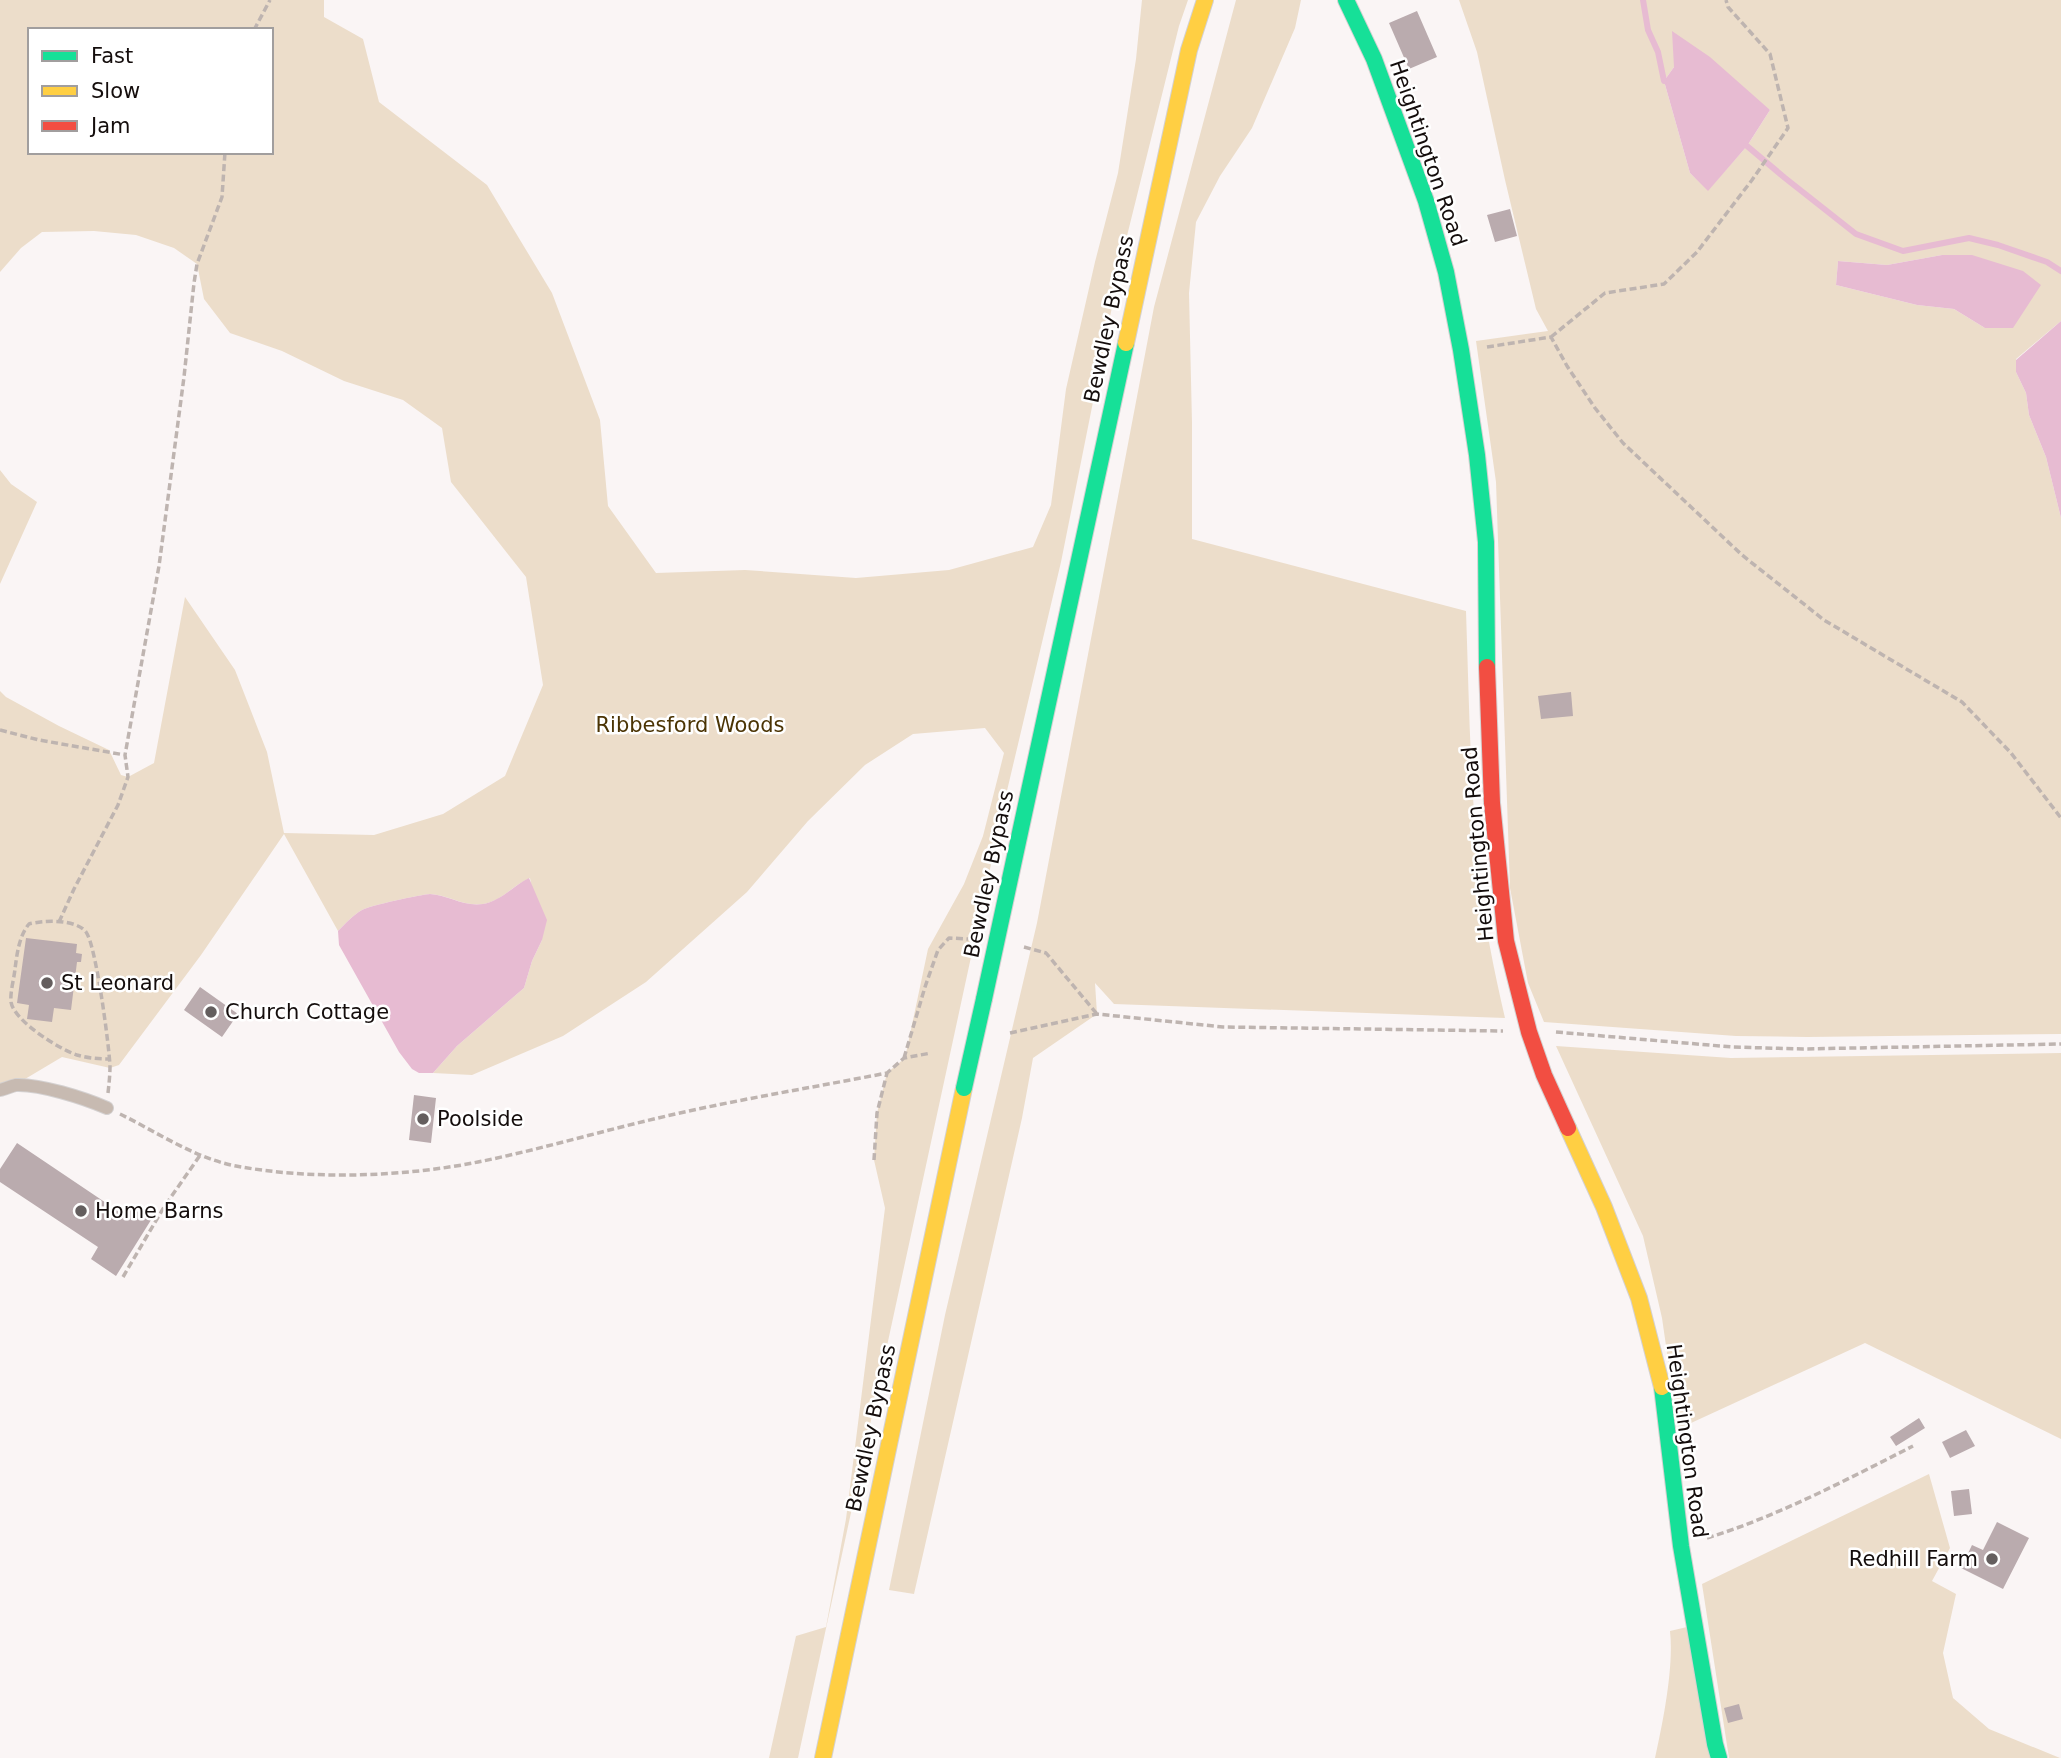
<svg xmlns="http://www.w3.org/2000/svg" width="2061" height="1758" font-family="'DejaVu Sans',sans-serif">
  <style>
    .green { fill: #ecddca; fill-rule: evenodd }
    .water { fill: #e7bbd2 }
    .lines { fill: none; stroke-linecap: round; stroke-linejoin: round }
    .stream { stroke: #e7bbd2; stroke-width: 6 }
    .building { fill: #baabae }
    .lane-casing { stroke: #d4d1d1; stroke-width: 14 }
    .fast-casing { stroke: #d4d1d1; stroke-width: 18 }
    .slow-casing { stroke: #d4d1d1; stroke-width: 18 }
    .jam-casing { stroke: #d4d1d1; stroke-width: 18 }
    .path { stroke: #beb4b0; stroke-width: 3.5; stroke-dasharray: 7 3.5; stroke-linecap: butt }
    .lane { stroke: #c7bab1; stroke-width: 12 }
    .fast { stroke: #16e098; stroke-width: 16 }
    .slow { stroke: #ffcf43; stroke-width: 16 }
    .jam { stroke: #f24e42; stroke-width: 16 }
    .fast-bridge-casing { stroke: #d4d1d1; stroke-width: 18; stroke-linecap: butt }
    .fast-bridge { stroke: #16e098; stroke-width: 16 }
    .poi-dot { fill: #645e5e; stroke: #fff; stroke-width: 2.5 }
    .labels { text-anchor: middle; stroke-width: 5; stroke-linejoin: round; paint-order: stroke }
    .street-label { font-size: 21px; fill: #140d0c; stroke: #fff }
    .park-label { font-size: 21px; fill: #4b3404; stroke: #fff }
    .poi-label { font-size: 21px; fill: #140d0c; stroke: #fff; text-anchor: start }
  </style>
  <rect width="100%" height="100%" fill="#faf5f5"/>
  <!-- green -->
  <path class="green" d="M0,0H324V17L363,39L379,102L487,185L552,293L600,420L608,506L656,573L745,570L856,578L949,570L1033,547L1051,505L1066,389L1095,262L1118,173L1136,59L1142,0H1188L1179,26L1123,252L1061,562L1006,795L798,1758H769L796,1636L826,1627L846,1519L885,1208L874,1160L877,1113L887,1073L905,1058L928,949L964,884L983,836L1004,753L985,728L913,734L865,765L808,821L747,892L646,982L563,1036L472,1075L433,1073L457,1046L524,988L532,961L542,940L530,878C513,885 502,901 483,904C464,907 449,895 430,894C423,894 368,906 362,910C353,915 345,924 338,931L284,834L201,955L119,1065L110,1068L62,1057L15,1085L0,1090V691L6,697L59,726L109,750L121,775L128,777L154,763L185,597L235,670L267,752L284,833L374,835L443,814L505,776L543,685L526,577L451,482L442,428L403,400L344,381L282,351L230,333L204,299L197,264L174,248L136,235L94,231L42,232L21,248L0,272ZM30,30H271V152H30Z
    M1236,0H1301L1295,28L1252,128L1220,176L1196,222L1189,293L1192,423V539L1466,611C1469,698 1470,785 1479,872C1484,922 1494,970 1505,1018L1114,1004L1095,983L1097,1014L1033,1058L1022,1118L914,1594L889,1590L945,1315L1037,923L1154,307Z
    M1459,0H2061V321L2016,359V372L2026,393L2029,415L2046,457L2061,518V1034L1807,1037L1736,1036L1544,1022L1528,983L1510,888L1496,482L1476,341L1548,331L1536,309L1505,180L1477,52ZM1674,67L1770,110L1747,146L1708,190L1690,173L1664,81ZM1942,255L1985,328L1954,309L1917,305L1836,285L1838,261L1887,265Z
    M0,470L11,484L37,502L0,584Z
    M1556,1046L1731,1058L2061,1053V1439L1865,1343L1678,1429L1662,1318L1643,1236Z
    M1929,1474L1950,1548L1932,1581L1956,1594L1943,1653L1953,1698L1989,1729L2060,1758H1729L1702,1584Z
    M1687,1627L1715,1758H1655C1663,1722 1674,1667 1670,1631Z"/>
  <!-- water -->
  <path class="water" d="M1672,31L1710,57L1770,110L1747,146L1708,191L1690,173L1664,81L1674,67Z
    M1942,255H1972L2023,271L2041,285L2013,328H1985L1954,309L1917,305L1836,285L1838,261L1887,265Z
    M2061,321V518L2046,457L2029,415L2026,393L2016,372V360Z
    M529,878L547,920L542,940L532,961L524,988L457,1046L433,1073H419L412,1069L399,1052L339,945L338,931C345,924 353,915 362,910C368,906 423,894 430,894C448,895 464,907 483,904C501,901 513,886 529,878Z"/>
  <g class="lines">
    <!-- stream -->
    <path class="stream" d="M1643,0L1648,30L1658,52L1664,81
      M1747,146L1785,178L1856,234L1903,251L1969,238L1998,245L2047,262L2061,271"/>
  </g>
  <!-- building -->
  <path class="building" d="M1417,11L1437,57L1409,69L1389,23Z
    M1510,209L1517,236L1495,242L1487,215Z
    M1571,692L1573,716L1541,719L1538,696Z
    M26,938L77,944L76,953L82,954L81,962H77L71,1010L54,1008L52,1022L27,1019L29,1005L17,1003Z
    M200,987L238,1014L222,1037L184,1010Z
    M414,1095L436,1098L431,1143L409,1140Z
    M17,1143L124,1215L130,1207L151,1220L116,1276L91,1259L98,1247L0,1182V1169Z
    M1919,1418L1925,1428L1896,1446L1890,1437Z
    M1966,1430L1975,1446L1950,1458L1942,1442Z
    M1969,1489L1972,1514L1954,1516L1951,1491Z
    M1997,1522L2029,1538L2003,1589L1961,1568L1972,1545L1983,1550Z
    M1739,1704L1743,1719L1728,1723L1724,1708Z"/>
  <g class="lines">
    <defs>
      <path id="lane" d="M0,1090C5,1089 11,1086 16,1085C40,1084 84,1098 107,1108"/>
      <path id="fast" d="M1346,0L1374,59L1426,201L1446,272L1461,350L1477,455L1486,542L1487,667
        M984,999L1126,343
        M1662,1387L1681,1546L1715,1744L1719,1758"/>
      <path id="slow" d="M1126,343L1189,50L1205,0
        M1568,1128L1604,1207L1639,1298L1662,1387
        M823,1758L964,1088"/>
      <path id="jam" d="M1487,667L1492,803L1506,941L1529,1032L1544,1075L1568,1128"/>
    </defs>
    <!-- lane casing -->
    <use href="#lane" class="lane-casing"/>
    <!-- fast casing -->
    <use href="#fast" class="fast-casing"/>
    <!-- slow casing -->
    <use href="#slow" class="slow-casing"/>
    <!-- jam casing -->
    <use href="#jam" class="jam-casing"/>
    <!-- path -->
    <path class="path" d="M254,30L270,0
      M1551,337L1605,293L1664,284L1697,252L1752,180L1788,128L1770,54L1728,7L1726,0
      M1487,347L1551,337L1567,366L1595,408L1623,443L1742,555L1824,620L1962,702L2011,753L2061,818
      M0,730L39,740L125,755
      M59,922L74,889L118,805L128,777L125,755L159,566L184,377L194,283L197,264L222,197L225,152
      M1024,947L1046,953L1097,1014
      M1556,1032L1732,1047L1803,1049L2061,1044
      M1010,1033L1097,1014L1223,1027L1503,1031
      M904,1058L925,987L938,950L949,938L968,939
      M108,1093C109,1084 110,1075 110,1066C109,1045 96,945 86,932C76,919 44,920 29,924C19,936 17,954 15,969C14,979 10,992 11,1002C14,1021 59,1049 77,1055C87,1058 98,1059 109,1059
      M120,1114C157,1132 194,1158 236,1166C311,1180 403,1177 478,1162C538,1150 598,1132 658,1118C734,1100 810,1088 887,1073L904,1058L931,1053
      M874,1160L877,1113L887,1073
      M123,1277L164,1207L201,1154
      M1707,1538C1776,1517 1848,1479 1913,1446"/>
    <!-- lane -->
    <use href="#lane" class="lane"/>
    <!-- fast -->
    <use href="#fast" class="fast"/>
    <!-- slow -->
    <use href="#slow" class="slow"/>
    <!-- jam -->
    <use href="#jam" class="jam"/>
    <defs>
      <path id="fast-bridge" d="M964,1088L984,999"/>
    </defs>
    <!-- fast-bridge casing -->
    <use href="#fast-bridge" class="fast-bridge-casing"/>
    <!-- fast-bridge -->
    <use href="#fast-bridge" class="fast-bridge"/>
  </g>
  <!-- markers -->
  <g class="poi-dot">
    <circle cx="47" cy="983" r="7"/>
    <circle cx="211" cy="1012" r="7"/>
    <circle cx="423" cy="1119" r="7"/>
    <circle cx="81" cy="1211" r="7"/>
    <circle cx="1992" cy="1559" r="7"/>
  </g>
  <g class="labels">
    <!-- street labels -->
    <g class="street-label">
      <text transform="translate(1428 153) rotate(71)" y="7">Heightington Road</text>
      <text transform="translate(1109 319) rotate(-78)" y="7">Bewdley Bypass</text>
      <text transform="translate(1478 844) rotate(-95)" y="7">Heightington Road</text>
      <text transform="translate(989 874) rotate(-78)" y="7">Bewdley Bypass</text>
      <text transform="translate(871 1428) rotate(-78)" y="7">Bewdley Bypass</text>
      <text transform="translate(1687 1441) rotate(82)" y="7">Heightington Road</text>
    </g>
    <!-- park labels -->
    <g class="park-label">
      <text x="690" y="732">Ribbesford Woods</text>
    </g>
    <!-- poi labels -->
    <g class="poi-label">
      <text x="61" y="990">St Leonard</text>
      <text x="225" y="1019">Church Cottage</text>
      <text x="437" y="1126">Poolside</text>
      <text x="95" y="1218">Home Barns</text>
      <text x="1978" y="1566" text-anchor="end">Redhill Farm</text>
    </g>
  </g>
  <!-- legend -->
  <rect x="28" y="28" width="245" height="126" fill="#ffffff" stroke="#a19e9e" stroke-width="2"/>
  <rect x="42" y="51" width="35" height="10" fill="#16e098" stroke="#a19e9e" stroke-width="2"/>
  <text x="91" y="63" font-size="21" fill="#140d0c">Fast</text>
  <rect x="42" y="86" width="35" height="10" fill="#ffcf43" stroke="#a19e9e" stroke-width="2"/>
  <text x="91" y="98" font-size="21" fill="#140d0c">Slow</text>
  <rect x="42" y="121" width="35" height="10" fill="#f24e42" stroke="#a19e9e" stroke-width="2"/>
  <text x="91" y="133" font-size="21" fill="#140d0c">Jam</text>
</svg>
